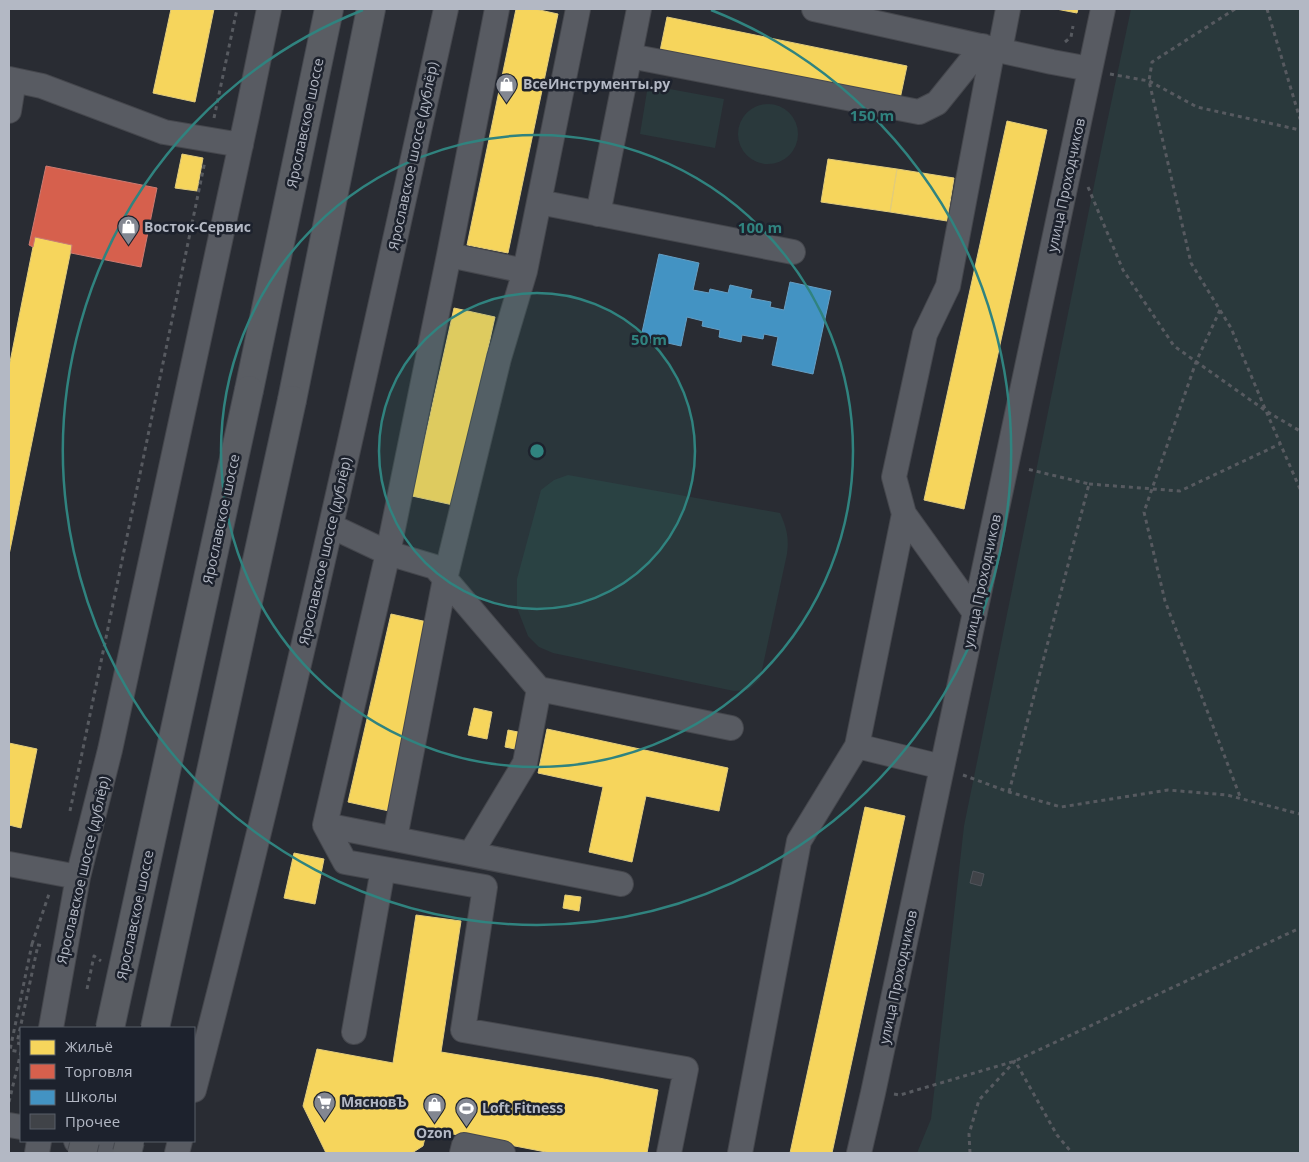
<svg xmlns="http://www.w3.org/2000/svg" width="1309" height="1162" font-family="'Open Sans',sans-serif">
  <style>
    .green { fill: #2a393c }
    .homes { fill: #f6d55c; stroke: #e2cc7b }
    .shops { fill: #d6604d; stroke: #cc7a71 }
    .schools { fill: #4393c3; stroke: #659ec3 }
    .building { fill: #404348; stroke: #50545b }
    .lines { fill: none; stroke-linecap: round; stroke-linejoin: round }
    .minor-casing { stroke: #45474d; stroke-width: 26 }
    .major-casing { stroke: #464950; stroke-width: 30 }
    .path { stroke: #575a60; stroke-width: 3; stroke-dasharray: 4 4; stroke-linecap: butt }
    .minor { stroke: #585b62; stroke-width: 24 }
    .major { stroke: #5a5d63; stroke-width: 28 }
    .major-bridge-casing { stroke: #464950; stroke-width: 30; stroke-linecap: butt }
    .major-bridge { stroke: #5a5d63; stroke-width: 28 }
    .ring { fill: none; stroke: #30837f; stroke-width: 2.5 }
    .labels { text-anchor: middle; stroke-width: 5; stroke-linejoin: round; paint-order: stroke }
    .poi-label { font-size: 14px; font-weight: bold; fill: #b3b8c4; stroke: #1d222d; text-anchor: start }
    .street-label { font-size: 14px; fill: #b3b8c4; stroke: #1d222d }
    .centre { fill: #30837f; stroke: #1d222d; stroke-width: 2.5 }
    .ring-label { font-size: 15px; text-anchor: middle; font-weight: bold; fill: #30837f; stroke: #1d222d; stroke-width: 5; stroke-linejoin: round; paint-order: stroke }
  </style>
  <rect width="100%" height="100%" fill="#292c33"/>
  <!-- green -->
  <path class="green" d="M1131,9H1300V1153H917L931,1119L964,826L1102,146Z
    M648,85L724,99L715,148L640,134Z
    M738 134a30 30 0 1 1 60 0a30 30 0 1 1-60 0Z
    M568,475L780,513C787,529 789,537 787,554L760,679L748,690L734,691L553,653L539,647L528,636L517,608V579L541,490L554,480Z"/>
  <!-- homes -->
  <path class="homes" d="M171,9H214L195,102L153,93Z
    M516,9H535L558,14L508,253L467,245Z
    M1056,9H1078L1077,13Z
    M667,17L907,66L900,99L660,51Z
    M1007,121L1047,130L964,509L924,500Z
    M182,154L203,158L197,191L175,188Z
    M828,159L897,169L890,212L821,202Z
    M897,169L954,178L947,221L890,212Z
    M35,237L72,245L9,555V367Z
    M454,308L495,317L453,505L412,496Z
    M391,614L432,623L389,811L348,802Z
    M474,708L492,712L487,739L468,735Z
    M547,729L728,768L719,811L646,796L632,862L589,852L603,787L538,773Z
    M508,730L523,733L520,750L505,747Z
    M9,743L37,749L21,828L9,825Z
    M865,807L905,816L832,1153H790Z
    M294,853L324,859L315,904L284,898Z
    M565,895L581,897L579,911L563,908Z
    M416,915L461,921L441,1052L599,1078L658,1090L647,1153H551L427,1129L423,1146L412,1153H326L303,1106L317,1049L393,1063Z"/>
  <!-- shops -->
  <path class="shops" d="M46,166L157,188L141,267L71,253L72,245L35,237L33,247L29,245Z"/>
  <!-- schools -->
  <path class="schools" d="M659,254L699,263L693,290L709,293L710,289L728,293L730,285L752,290L750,298L771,302L770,307L784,310L790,282L831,291L813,374L772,365L778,337L764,334L763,339L742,335L741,342L719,337L720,330L702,326L703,321L687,317L681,346L641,337Z"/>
  <!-- building -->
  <path class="building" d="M973,871L984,874L981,886L970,883Z"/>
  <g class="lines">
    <defs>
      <path id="minor" d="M497,9L449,255L388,553L325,825L345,862L485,887L463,1030L686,1069L669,1153
        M814,9L1052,62L1090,69
        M1000,50L1008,9
        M630,56L919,112L937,103L983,46
        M9,79L42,86L164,132L241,145
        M9,111L14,80
        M539,202L793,252
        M598,214L639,9
        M449,255L525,271
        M904,514L975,613
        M331,526L388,553L435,567L539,689L731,728
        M857,746L942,767
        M325,825L621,884
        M395,838L445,579L499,358L525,271L578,9
        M471,853L525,763L539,689
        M9,864L78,877
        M51,1028L78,877L110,750L247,116L269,9
        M354,1032L383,869
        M194,1090C288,732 366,370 446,9
        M9,1125L21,1127
        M76,1141L121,1153
        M37,1153L39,1141
        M177,1153L180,1141
        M462,1153L464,1145L503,1153
        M740,1153L799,841L857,746L904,514L894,477L925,334L948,286L993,48
        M859,1153L873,1093L1103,9"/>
      <path id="major" d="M249,390L329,9
        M292,400L371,9"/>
    </defs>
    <!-- minor casing -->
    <use href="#minor" class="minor-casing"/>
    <!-- major casing -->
    <use href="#major" class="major-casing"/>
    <!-- path -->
    <path class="path" d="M1235,9L1152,62L1149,81L1191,263L1231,328L1266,411L1300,489
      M1267,9L1300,119
      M1065,42L1071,37L1073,26
      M1110,74L1149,81L1197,107L1300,130
      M214,118L237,9
      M1088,187L1123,270L1174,346L1266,411L1300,431
      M1220,310L1196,362L1144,512L1165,601L1241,799
      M1089,484L1180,491L1280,444
      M963,775L1009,792L1061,807L1168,790L1227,795L1300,814
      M1009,792L1089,484L1027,469
      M70,811L205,161
      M32,944L49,894
      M87,989L94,956L101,961
      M21,1044L17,1043L38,945
      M894,1094L900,1095L1015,1061L1300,928
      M9,1102L21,1052L10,1050L32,944L44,946
      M970,1153L969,1134L979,1100L1015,1061L1057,1135L1072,1153"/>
    <!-- minor -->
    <use href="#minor" class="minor"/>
    <!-- major -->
    <use href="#major" class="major"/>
    <defs>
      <path id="major-bridge" d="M110,1028L249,390
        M155,1028L292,400
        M82,1153L85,1141
        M127,1153L130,1141"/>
    </defs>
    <!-- major-bridge casing -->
    <use href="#major-bridge" class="major-bridge-casing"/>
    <!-- major-bridge -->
    <use href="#major-bridge" class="major-bridge"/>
  </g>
  <!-- distance rings -->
  <circle cx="537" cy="451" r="158" fill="#30837f" fill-opacity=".12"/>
  <g class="ring">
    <circle cx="537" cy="451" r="158"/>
    <circle cx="537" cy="451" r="316"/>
    <path d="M711 10A474 474 0 1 1 363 10"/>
  </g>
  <!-- icons -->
  <defs>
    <symbol id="shop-pin" viewBox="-11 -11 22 30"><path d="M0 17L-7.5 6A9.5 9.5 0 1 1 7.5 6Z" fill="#838791" stroke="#1d222d"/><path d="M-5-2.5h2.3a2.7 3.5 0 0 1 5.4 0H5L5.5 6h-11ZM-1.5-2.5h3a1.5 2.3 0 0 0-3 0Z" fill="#fff"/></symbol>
    <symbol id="supermarket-pin" viewBox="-11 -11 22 30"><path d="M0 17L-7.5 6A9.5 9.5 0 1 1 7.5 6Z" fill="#838791" stroke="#1d222d"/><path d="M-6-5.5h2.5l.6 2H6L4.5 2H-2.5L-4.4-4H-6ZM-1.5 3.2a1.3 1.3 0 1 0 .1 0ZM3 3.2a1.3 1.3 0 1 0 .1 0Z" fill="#fff"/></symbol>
    <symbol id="stadium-pin" viewBox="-11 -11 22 30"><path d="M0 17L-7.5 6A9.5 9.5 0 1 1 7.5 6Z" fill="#838791" stroke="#1d222d"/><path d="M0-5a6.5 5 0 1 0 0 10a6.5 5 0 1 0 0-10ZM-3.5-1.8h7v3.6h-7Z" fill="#fff"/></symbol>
  </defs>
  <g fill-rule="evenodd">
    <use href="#shop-pin" x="494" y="72" width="25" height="34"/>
    <use href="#shop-pin" x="116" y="214" width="25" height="34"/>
    <use href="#supermarket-pin" x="312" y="1090" width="25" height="34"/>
    <use href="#shop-pin" x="422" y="1092" width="25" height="34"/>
    <use href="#stadium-pin" x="454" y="1096" width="25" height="34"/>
  </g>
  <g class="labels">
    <!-- poi labels -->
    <g class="poi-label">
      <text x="523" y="89">ВсеИнструменты.ру</text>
      <text x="144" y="232">Восток-Сервис</text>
      <text x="341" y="1107">МясновЪ</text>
      <text x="482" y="1113">Loft Fitness</text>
      <text x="434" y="1138" text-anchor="middle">Ozon</text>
    </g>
    <!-- street labels -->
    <g class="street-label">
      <text transform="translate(305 123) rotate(-78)" y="5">Ярославское шоссе</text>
      <text transform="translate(413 156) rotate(-78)" y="5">Ярославское шоссе (дублёр)</text>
      <text transform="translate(1066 185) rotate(-78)" y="5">улица Проходчиков</text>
      <text transform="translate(221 519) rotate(-78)" y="5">Ярославское шоссе</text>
      <text transform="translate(325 551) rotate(-77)" y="5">Ярославское шоссе (дублёр)</text>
      <text transform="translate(982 581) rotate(-78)" y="5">улица Проходчиков</text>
      <text transform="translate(83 870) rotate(-77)" y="5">Ярославское шоссе (дублёр)</text>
      <text transform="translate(135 915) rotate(-78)" y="5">Ярославское шоссе</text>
      <text transform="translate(898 977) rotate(-78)" y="5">улица Проходчиков</text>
    </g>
  </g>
  <circle cx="537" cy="451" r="8" class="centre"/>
  <g class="ring-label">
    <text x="872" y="121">150 m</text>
    <text x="760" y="233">100 m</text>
    <text x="649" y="345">50 m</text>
  </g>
  <!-- border -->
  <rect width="1309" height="1162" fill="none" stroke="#b3b8c4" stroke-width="20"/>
  <!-- legend -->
  <rect x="20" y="1027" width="175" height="115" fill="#1d222d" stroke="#595e69"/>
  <rect x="30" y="1040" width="25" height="15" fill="#f6d55c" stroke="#595e69"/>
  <text x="65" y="1052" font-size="15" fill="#b3b8c4">Жильё</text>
  <rect x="30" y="1064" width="25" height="15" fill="#d6604d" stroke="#595e69"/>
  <text x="65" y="1077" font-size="15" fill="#b3b8c4">Торговля</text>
  <rect x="30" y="1090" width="25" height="15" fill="#4393c3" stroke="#595e69"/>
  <text x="65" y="1102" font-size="15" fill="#b3b8c4">Школы</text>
  <rect x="30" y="1114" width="25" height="15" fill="#404348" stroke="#595e69"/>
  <text x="65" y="1127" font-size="15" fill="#b3b8c4">Прочее</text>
</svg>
